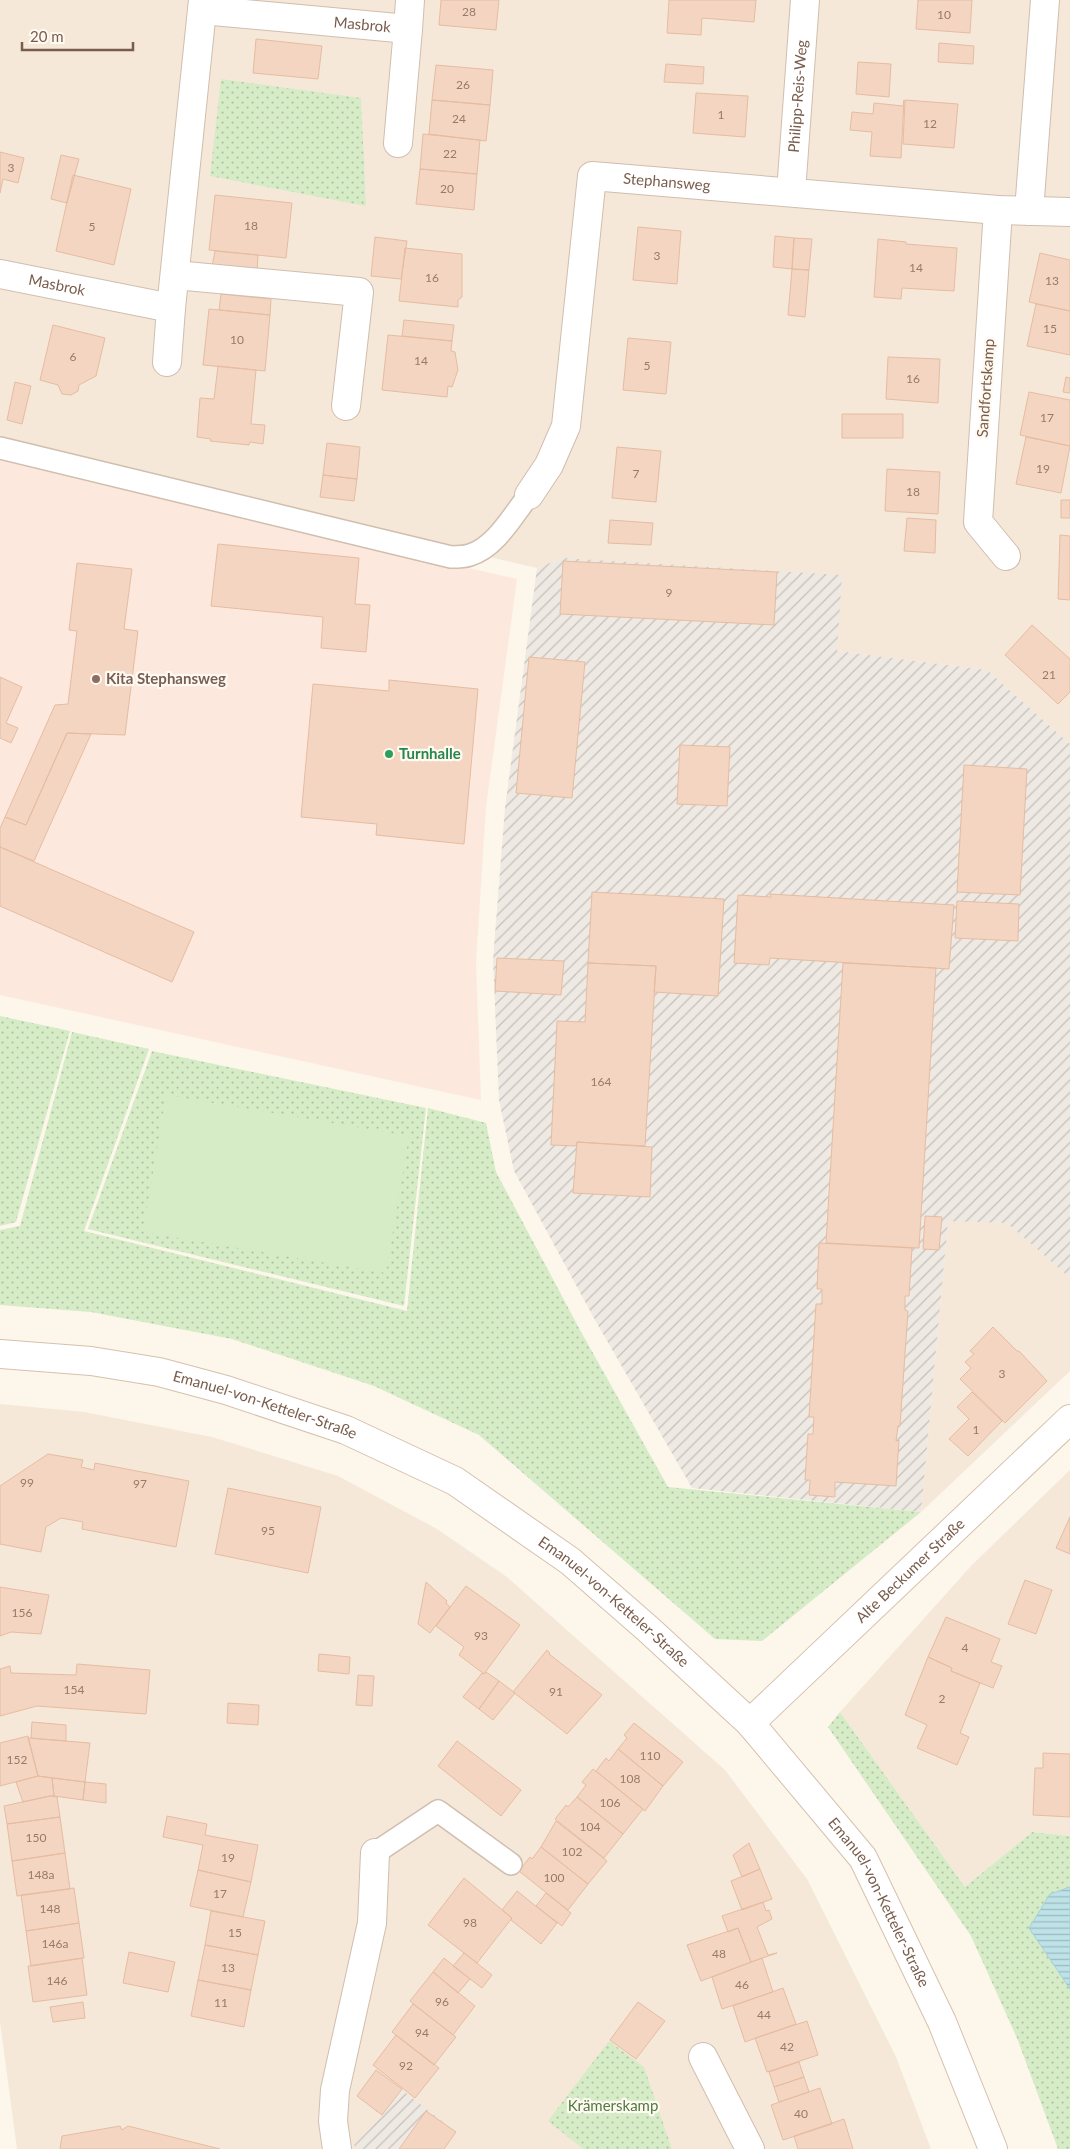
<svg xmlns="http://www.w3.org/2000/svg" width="1070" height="2149" font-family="Lato,sans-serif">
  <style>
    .residential { fill: #f5e8d8 }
    .commercial { fill: #fde8de }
    .industrial { fill: url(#industrial-furrows) }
    .grass { fill: url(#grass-dots) }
    .garden { fill: #d6ecc7 }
    .water { fill: url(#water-rules); stroke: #a3d1da }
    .building { fill: #f3d5c1; stroke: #e6bca1 }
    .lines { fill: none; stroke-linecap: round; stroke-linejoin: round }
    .lane-casing { stroke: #d0beaf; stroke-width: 24 }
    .street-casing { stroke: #d0beaf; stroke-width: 30 }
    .secondary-casing { stroke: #d6c0ae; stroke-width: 30 }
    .lane { stroke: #fff; stroke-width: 21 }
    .street { stroke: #fff; stroke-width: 28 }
    .secondary { stroke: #fff; stroke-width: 28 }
    .education-dot { fill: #8d6e63; stroke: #fffaf1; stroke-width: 2 }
    .leisure-dot { fill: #2e9e5b; stroke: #fffaf1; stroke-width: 2 }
    .labels { text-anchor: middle; stroke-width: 4.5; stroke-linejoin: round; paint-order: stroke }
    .number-label { font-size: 12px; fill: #987a69 }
    .street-label { font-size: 15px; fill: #795c4c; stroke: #fffaf1 }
    .education-label { font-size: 15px; font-weight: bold; fill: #785e54; stroke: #fffaf1; text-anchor: start }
    .leisure-label { font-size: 15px; font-weight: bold; fill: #27864d; stroke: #fffaf1; text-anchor: start }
    .park-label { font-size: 15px; fill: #517a41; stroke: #fffaf1 }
  </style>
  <defs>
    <pattern id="industrial-furrows" width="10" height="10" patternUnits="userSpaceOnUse" patternTransform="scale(1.25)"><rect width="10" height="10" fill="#efe9e3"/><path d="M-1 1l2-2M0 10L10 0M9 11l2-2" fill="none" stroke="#c6c0ba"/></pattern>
    <pattern id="grass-dots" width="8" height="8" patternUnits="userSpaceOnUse" patternTransform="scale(1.25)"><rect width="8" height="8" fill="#d6ecc7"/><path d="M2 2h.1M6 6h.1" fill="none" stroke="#b2c2a4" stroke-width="1.8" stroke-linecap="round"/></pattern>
    <pattern id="water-rules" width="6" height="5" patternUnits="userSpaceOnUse" patternTransform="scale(1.25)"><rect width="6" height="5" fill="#bde2e8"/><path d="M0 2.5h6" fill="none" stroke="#9ebabe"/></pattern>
  </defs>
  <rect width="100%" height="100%" fill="#fdf6ea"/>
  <!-- residential -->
  <path class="residential" d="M0,0H1070V744L987,670L837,651L563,558L537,568L185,486L0,441Z
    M948,1220L1007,1223L1070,1278V1371L921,1512Z
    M0,1404L84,1412L212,1437L338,1476L437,1529L507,1577L725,1770L807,1879L896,2057L931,2149H17L0,2022Z
    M1070,1470V1836L1032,1832L965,1887L840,1712L972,1565Z"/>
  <!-- commercial -->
  <path class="commercial" d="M0,460L517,579L486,807L476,962L481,1100L0,995Z"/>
  <!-- industrial -->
  <path class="industrial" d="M563,558L842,575L837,651L987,670L1070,744V1278L1007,1223L948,1221L921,1512L692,1488L595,1320L514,1171L499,1100L493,960L505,808L537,568Z
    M376,2070L456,2132L444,2149H357L354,2145L382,2116L357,2096Z"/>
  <!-- grass -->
  <path class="grass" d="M221,79L361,98L366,206L210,176Z
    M0,1016L70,1031L16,1222L0,1226Z
    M72,1032L149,1049L84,1231L407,1311L428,1108L486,1123L496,1172L580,1330L668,1487L921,1512L762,1641L715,1639L479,1435L374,1386L232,1339L91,1312L0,1305V1230L20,1226Z
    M152,1051L426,1108L404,1306L88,1229Z
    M840,1712L965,1887L1032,1832L1070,1836V1887L1050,1894L1065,1980L1070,1989V2149H1058L1017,2038L971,1936L828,1727Z
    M609,2041L644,2067L672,2149H583L548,2121Z"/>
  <!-- garden -->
  <path class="garden" d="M166,1095L409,1136L386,1273L143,1232Z"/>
  <!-- water -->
  <path class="water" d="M1070,1887V1989L1029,1928L1050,1894Z"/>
  <!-- building -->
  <path class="building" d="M441,0H499L496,30L439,25Z
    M669,0H756L754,22L702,18L701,35L667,33Z
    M918,0H972L970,33L916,29Z
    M256,39L322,46L318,79L253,73Z
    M939,43L974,46L973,64L938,62Z
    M858,62L891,64L889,97L856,94Z
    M666,64L704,67L703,84L664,82Z
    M436,65L493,70L490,105L432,100Z
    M696,93L748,96L745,137L693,133Z
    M432,100L490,105L486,141L429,134Z
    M904,100L901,158L870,156L872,132L850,130L852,112L873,114L874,103L903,106Z
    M905,100L958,104L954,148L903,144Z
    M423,134L480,140L477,174L420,169Z
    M0,152L24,158L18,183L3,179L0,193Z
    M61,155L79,159L67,203L51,199Z
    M420,169L477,174L474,210L416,204Z
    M73,175L131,189L114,265L56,251Z
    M215,195L292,203L286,258L209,250Z
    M638,227L681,231L677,284L633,280Z
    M775,236L794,238L792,269L773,267Z
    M375,237L407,241L401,279L371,276Z
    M794,238L812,239L809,270L792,269Z
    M878,239L906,242V244L957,248L954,291L902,288L901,299L874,297Z
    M405,248L462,254V297L458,300V307L399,301Z
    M215,251L258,255L257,272L212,267Z
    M1040,253L1070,260V311L1029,302Z
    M792,269L809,270L805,317L788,315Z
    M221,294L271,299L270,315L219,310Z
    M1036,304L1070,311V355L1027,346Z
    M209,309L270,315L265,371L203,365Z
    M404,320L454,325L452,341L402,336Z
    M53,325L105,338L96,376L79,385L78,391L71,395L62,394L58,385L40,380Z
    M388,335L452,341L451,351L455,352L458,370L452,387L448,386L447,397L382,390Z
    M628,338L671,342L666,394L623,390Z
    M888,357L940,359L938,403L886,399Z
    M218,366L256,370L251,424L265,425L263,444L250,442L249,445L210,441L211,439L197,437L200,398L214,399Z
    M1066,377L1070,378V393L1063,392Z
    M15,382L31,386L22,424L7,420Z
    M1029,392L1070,400V446L1020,435Z
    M842,414H903V438H842Z
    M1026,437L1070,446L1061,493L1016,484Z
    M327,443L360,447L357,479L323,475Z
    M617,447L661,451L656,502L612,498Z
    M887,469L940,472L938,514L885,511Z
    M323,475L357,479L354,501L320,497Z
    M1061,500H1070V518H1061Z
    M907,518L936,520L935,553L904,551Z
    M610,520L653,523L651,545L608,543Z
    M1060,535L1070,536V600L1058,599Z
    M218,544L359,558L355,604L370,605L366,652L321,648L323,617L211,606Z
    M563,561L777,572L774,625L560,614Z
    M77,563L132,569L124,629L138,631L125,735L67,733L26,825L5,817L55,705L68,704L77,631L69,630Z
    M1032,625L1070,659V692L1058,704L1005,655Z
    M529,657L585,662L572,798L516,793Z
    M0,677L22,687L6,723L18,728L11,743L0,738Z
    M389,680L478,689L464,844L376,835L377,824L301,817L313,684L389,691Z
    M67,733L91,734L34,861L0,847V828L5,817L26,825Z
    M680,745L730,747L727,806L677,804Z
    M964,765L1027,769L1020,895L957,892Z
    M0,847L194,932L172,982L0,906Z
    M592,892L724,899L718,996L654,992L656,966L588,963Z
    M770,894L954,905L949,969L770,958L769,965L734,963L738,895L771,897Z
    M957,901L1019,904L1018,941L955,938Z
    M497,958L564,961L561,995L495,991Z
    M588,963L656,966L645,1146L577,1142L576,1146L551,1145L557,1021L585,1022Z
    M843,963L936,968L919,1248L826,1243Z
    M577,1142L652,1147L650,1197L573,1193Z
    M925,1216L942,1217L939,1250L923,1249Z
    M819,1243L912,1248L909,1296H905V1310L908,1311L900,1426H898L896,1441L899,1440L896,1486L835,1482V1497L809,1495L810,1480H805L808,1434H813L814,1417H809L816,1304H822V1289H817Z
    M993,1327L1017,1351H1019L1047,1381L1005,1423L960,1379L971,1368L965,1362L974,1354L970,1351Z
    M972,1392L1002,1421L968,1456L949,1439L969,1419L957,1407Z
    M48,1454L83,1460L81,1467L94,1470L95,1463L189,1481L176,1547L82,1529L83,1522L61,1518L46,1527L41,1552L0,1544V1486Z
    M228,1488L321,1507L308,1573L215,1554Z
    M1070,1517V1554L1056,1548Z
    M1025,1580L1052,1590L1036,1634L1008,1624Z
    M426,1582L447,1601L446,1603L450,1607L430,1633L418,1624Z
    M466,1586L520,1625L484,1674L459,1655L464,1647L436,1626Z
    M0,1587L49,1595L41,1634L11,1632L0,1636Z
    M946,1617L1000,1639L991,1662L1002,1666L993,1688L951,1671L952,1668L928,1657Z
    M547,1650L550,1653L549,1654L602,1695L567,1734L513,1692Z
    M319,1654L350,1657L349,1674L318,1671Z
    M928,1657L952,1668L951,1671L980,1683L960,1733L969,1737L957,1765L917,1748L927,1725L905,1715Z
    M77,1664L150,1670L146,1714L37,1706L0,1716V1669L10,1666L11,1673L76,1675Z
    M486,1672L499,1681L479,1709L463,1697L482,1673L484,1674Z
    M358,1675L374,1676L372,1706L356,1705Z
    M499,1681L515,1693L493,1720L479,1709Z
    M228,1703L259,1705L258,1725L227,1723Z
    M32,1722L66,1725V1741L31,1738Z
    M634,1723L683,1762L663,1786L618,1749L627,1738L624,1735Z
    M28,1736L38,1776L0,1786V1743Z
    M28,1738L90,1743L85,1782L38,1776Z
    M457,1741L521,1790L501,1816L438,1766Z
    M618,1749L663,1786L645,1811L596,1771L606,1758L609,1761Z
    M1043,1753L1070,1754V1817L1033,1815L1035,1768H1043Z
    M593,1769L643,1809L623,1834L577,1797L586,1785L582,1782Z
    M38,1776L52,1778L54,1796H50L23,1802L16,1782Z
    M52,1778L85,1782L83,1800L54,1796Z
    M85,1782L106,1784V1803L83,1800Z
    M50,1796L57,1797L60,1817L7,1824L4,1806Z
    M577,1797L623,1834L604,1858L555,1819L566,1805L568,1807Z
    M167,1816L207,1824L205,1835L258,1845L251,1882L198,1870L203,1845L163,1837Z
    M60,1817L65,1853L12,1861L7,1824Z
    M556,1821L607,1861L588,1884L541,1847Z
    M749,1843L760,1869L742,1877L733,1855Z
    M541,1847L588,1884L568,1910L519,1871L530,1857L532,1859Z
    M65,1853L70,1889L17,1896L12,1861Z
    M760,1869L772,1899L742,1910L731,1881Z
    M198,1870L251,1882L243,1917L190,1906Z
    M464,1878L512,1918L477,1963L428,1925Z
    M74,1888L79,1923L26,1931L21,1895Z
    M517,1891L557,1923L541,1944L511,1920L512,1918L502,1910Z
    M546,1893L571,1913L562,1926L536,1906Z
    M763,1902L766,1911L769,1910L772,1919L757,1927L768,1955L777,1953L751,1962L738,1928L728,1932L722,1916Z
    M211,1911L265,1921L258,1955L205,1945Z
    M79,1923L84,1958L31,1966L26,1931Z
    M738,1928L751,1962L701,1981L687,1945Z
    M205,1945L258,1955L251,1990L198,1980Z
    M129,1952L175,1962L168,1992L123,1983Z
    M464,1953L492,1975L482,1988L453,1966Z
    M82,1958L87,1995L33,2002L28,1966Z
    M444,1958L470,1979L458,1993L433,1972Z
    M762,1958L773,1992L722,2009L712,1977Z
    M433,1972L475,2006L453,2035L410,2001Z
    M198,1980L251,1990L244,2027L191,2016Z
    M783,1988L796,2024L745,2042L733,2006Z
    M83,2002L85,2018L53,2022L50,2007Z
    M638,2002L665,2021L636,2059L610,2040Z
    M413,2004L456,2037L434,2065L392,2032Z
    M807,2021L818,2055L767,2072L755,2038Z
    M396,2035L439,2068L415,2098L373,2065Z
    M799,2062L804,2077L774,2087L769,2072Z
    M376,2070L402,2089L382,2115L357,2096Z
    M804,2077L809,2092L779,2102L774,2087Z
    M820,2088L832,2124L783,2140L771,2105Z
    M426,2111L456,2132L444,2149H399Z
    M844,2119L853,2149H798L794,2136Z
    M120,2126L122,2130L128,2126L220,2149H60L62,2136Z"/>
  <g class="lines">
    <defs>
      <path id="lane" d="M0,448L451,557C457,557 464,557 470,555C496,547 513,515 529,495
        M375,1853L438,1811L511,1864"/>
      <g id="street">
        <path id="s1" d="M202,10L408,29L398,143"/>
        <path d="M408,29L410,0"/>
        <path id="s2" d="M791,192L805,0"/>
        <path d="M998,210L978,522L1006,556"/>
        <path d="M1029,211L1045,0"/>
        <path id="s3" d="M0,274L171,308"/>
        <path d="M175,275L359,292L346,406"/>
        <path d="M167,362L171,308L203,0"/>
        <path id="s4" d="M529,495L549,465L566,426L592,176L998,210L1070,212"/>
        <path d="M703,2057L750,2149"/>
        <path d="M337,2149L333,2121L335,2090L372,1923L375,1853"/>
      </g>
      <g id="secondary">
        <path id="s5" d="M0,1354L91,1361L159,1372L226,1390L346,1430L455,1481L570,1561L648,1629L750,1723L863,1858L942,2022L993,2149"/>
        <path id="s6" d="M750,1723L1070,1419"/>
      </g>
    </defs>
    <!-- lane casing -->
    <use href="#lane" class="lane-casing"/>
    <!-- street casing -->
    <use href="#street" class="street-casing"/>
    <!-- secondary casing -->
    <use href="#secondary" class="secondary-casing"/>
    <!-- lane -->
    <use href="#lane" class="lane"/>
    <!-- street -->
    <use href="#street" class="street"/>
    <!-- secondary -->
    <use href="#secondary" class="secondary"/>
  </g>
  <!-- markers -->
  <circle class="education-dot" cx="96" cy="679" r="5"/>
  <circle class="leisure-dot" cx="389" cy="754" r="5"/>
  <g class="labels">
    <!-- number labels -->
    <g class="number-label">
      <text x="469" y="16">28</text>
      <text x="944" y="19">10</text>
      <text x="463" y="89">26</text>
      <text x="721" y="119">1</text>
      <text x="459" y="123">24</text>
      <text x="930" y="128">12</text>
      <text x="450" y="158">22</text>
      <text x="11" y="172">3</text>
      <text x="447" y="193">20</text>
      <text x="251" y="230">18</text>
      <text x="92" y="231">5</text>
      <text x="657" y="260">3</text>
      <text x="916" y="272">14</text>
      <text x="432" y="282">16</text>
      <text x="1052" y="285">13</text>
      <text x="1050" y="333">15</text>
      <text x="237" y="344">10</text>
      <text x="73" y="361">6</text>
      <text x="421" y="365">14</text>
      <text x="647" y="370">5</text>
      <text x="913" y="383">16</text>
      <text x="1047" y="422">17</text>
      <text x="1043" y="473">19</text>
      <text x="636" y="478">7</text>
      <text x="913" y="496">18</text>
      <text x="669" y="597">9</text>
      <text x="1049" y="679">21</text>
      <text x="601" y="1086">164</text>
      <text x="1002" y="1378">3</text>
      <text x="976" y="1434">1</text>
      <text x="27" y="1487">99</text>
      <text x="140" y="1488">97</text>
      <text x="268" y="1535">95</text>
      <text x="22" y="1617">156</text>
      <text x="481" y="1640">93</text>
      <text x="965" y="1652">4</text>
      <text x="74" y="1694">154</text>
      <text x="556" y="1696">91</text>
      <text x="942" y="1703">2</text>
      <text x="650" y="1760">110</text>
      <text x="17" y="1764">152</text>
      <text x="630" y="1783">108</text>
      <text x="610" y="1807">106</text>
      <text x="590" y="1831">104</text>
      <text x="36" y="1842">150</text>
      <text x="572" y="1856">102</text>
      <text x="228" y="1862">19</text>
      <text x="41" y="1879">148a</text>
      <text x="554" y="1882">100</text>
      <text x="220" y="1898">17</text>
      <text x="50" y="1913">148</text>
      <text x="470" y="1927">98</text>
      <text x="235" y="1937">15</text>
      <text x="55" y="1948">146a</text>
      <text x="719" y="1958">48</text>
      <text x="228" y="1972">13</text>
      <text x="57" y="1985">146</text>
      <text x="742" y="1989">46</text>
      <text x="442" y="2006">96</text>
      <text x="221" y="2007">11</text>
      <text x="764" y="2019">44</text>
      <text x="422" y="2037">94</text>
      <text x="787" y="2051">42</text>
      <text x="406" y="2070">92</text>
      <text x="801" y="2118">40</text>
    </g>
    <!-- street labels -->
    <g class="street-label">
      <text dy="5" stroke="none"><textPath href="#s1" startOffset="161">Masbrok</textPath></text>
      <text dy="5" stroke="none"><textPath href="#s2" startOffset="96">Philipp-Reis-Weg</textPath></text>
      <text dy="5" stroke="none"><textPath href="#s4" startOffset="405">Stephansweg</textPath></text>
      <text dy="5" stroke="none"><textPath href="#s3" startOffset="58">Masbrok</textPath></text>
      <text transform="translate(986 388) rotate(-86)" y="5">Sandfortskamp</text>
      <text dy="5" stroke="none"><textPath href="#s5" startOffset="271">Emanuel-von-Ketteler-Straße</textPath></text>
      <text dy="5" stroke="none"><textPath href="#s6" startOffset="221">Alte Beckumer Straße</textPath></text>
      <text dy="5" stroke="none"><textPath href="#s5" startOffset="676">Emanuel-von-Ketteler-Straße</textPath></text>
      <text dy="5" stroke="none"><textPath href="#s5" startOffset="1081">Emanuel-von-Ketteler-Straße</textPath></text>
    </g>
    <!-- education labels -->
    <g class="education-label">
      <text x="106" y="684">Kita Stephansweg</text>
    </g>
    <!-- leisure labels -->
    <g class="leisure-label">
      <text x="399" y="759">Turnhalle</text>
    </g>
    <!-- park labels -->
    <g class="park-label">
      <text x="613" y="2111">Krämerskamp</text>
    </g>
  </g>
  <!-- scale -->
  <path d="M22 42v8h111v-8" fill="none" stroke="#795c4c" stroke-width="2.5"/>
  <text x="30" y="42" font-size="15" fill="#795c4c" stroke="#fffaf1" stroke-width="4" paint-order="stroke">20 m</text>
</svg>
